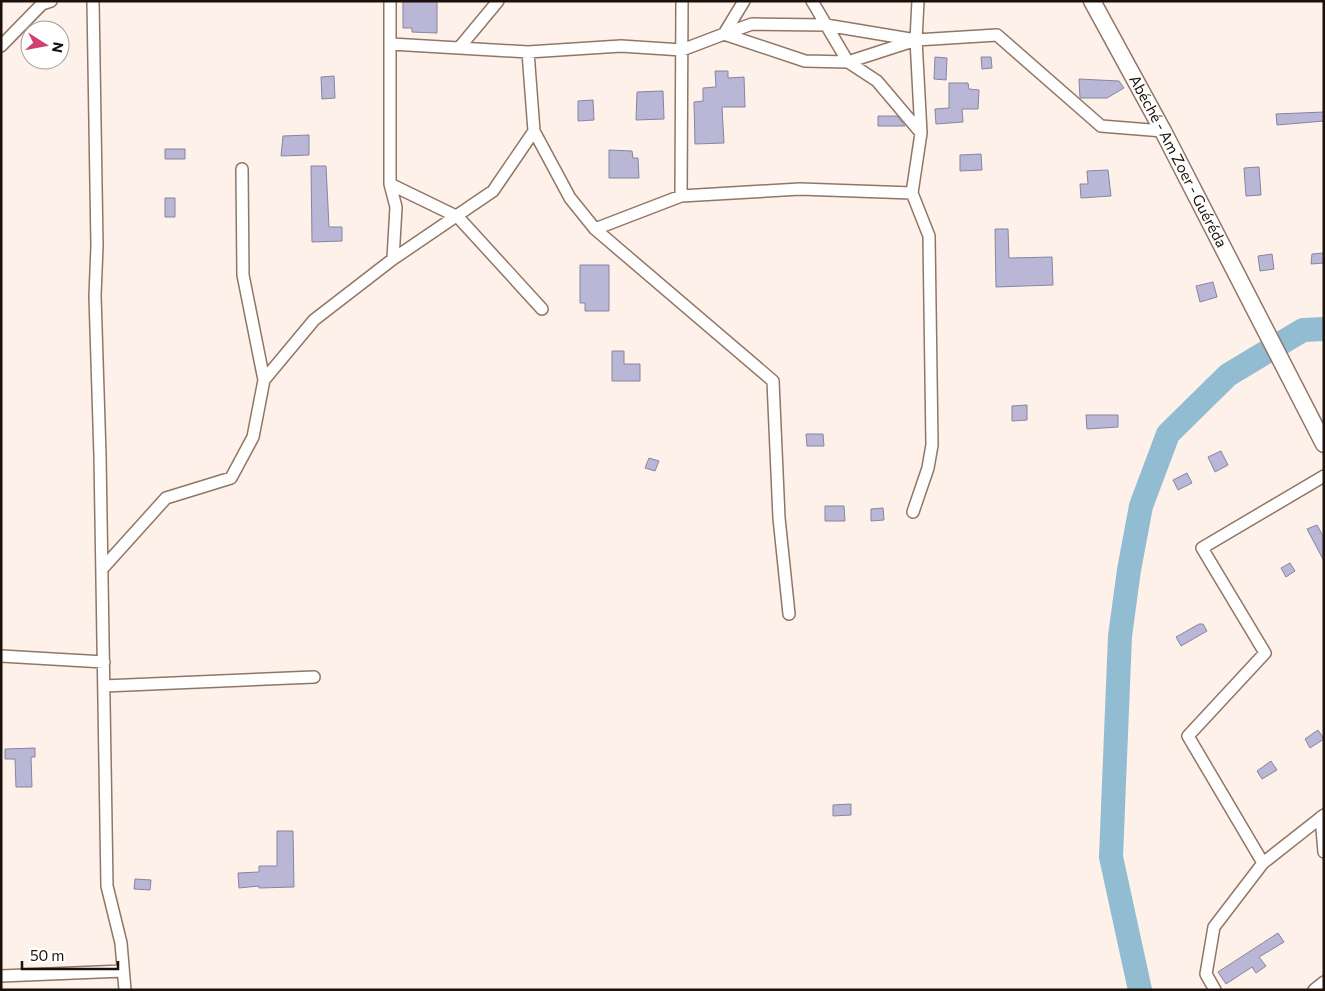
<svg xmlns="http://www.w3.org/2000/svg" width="1325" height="991" font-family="Commissioner,sans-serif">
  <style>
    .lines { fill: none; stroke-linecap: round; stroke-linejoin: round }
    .river { stroke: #91bcd2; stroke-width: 24 }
    .building { fill: #b9b7d5; stroke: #8685a1 }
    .street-casing { stroke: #917665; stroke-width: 14 }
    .secondary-casing { stroke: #917665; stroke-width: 19 }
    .street { stroke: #fff; stroke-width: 11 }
    .secondary { stroke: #fff; stroke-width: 16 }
    .labels { text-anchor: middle; stroke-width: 4.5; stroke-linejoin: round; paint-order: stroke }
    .street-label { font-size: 15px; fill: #1b110a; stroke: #fff }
  </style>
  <rect width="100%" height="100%" fill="#fdf1ea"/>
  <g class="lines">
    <!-- river -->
    <path class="river" d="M1140,990L1111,857L1120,636L1129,570L1141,506L1168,434L1228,375L1303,330L1324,329"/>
  </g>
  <!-- building -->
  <path class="building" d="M403,1H437V33L412,32V28H403Z
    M935,57L947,58L946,80L934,79Z
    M981,57H991L992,68L982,69Z
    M715,71H728V78L744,77L745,107H722L724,143L695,144L694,102L703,101V88L716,87Z
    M334,76L335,98L322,99L321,77Z
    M1079,79L1119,81L1124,88L1107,98H1080Z
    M949,83H968L969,89L979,90L978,109H962L963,122L936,124L935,109L949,108Z
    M663,91L664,119L636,120L637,92Z
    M593,100L594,120L578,121V101Z
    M1324,112V121L1277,125L1276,114Z
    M878,116H897L905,126H878Z
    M309,135V155L281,156L283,136Z
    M165,149H185V159H165Z
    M609,150L632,151L633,158H638L639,178H609Z
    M981,154L982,170L960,171V155Z
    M311,166H326L329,227H342V241L312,242Z
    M1259,167L1261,195L1246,196L1244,168Z
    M1108,170L1111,196L1081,198L1080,184H1088L1087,171Z
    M165,198H175V217H165Z
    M995,229H1008L1009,258L1052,257L1053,285L996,287Z
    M1324,253V263L1311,264L1312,254Z
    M1272,254L1274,269L1260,271L1258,256Z
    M580,265H609V311H585V303H580Z
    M1213,282L1217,297L1200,302L1196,286Z
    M612,351H624V364H640V381H612Z
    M1027,405V420L1012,421V406Z
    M1086,415H1118V427L1087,429Z
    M806,434H823L824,446H807Z
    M1221,451L1228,465L1215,472L1208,457Z
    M649,458L659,461L655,471L645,468Z
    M1187,473L1192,483L1178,490L1173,480Z
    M825,506H844L845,521H825Z
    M883,508L884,520L871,521V509Z
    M1317,525L1324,538V561L1307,529Z
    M1290,563L1295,571L1286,577L1281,568Z
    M1199,624H1203L1207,631L1181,646L1176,637Z
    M1318,730L1324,739L1310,748L1305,739Z
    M35,748V757H31L32,787H16L15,759H5V749Z
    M1271,761L1277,770L1262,779L1257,771Z
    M851,804V815L833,816V805Z
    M277,831H293L294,887L259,888V886L239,888L238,873L259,872V866H277Z
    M135,879L151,880L150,890L134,889Z
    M1278,933L1284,942L1259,957L1266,966L1256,973L1252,967L1226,984L1218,972Z"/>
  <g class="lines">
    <defs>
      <path id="street" d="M93,1L97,246L95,296L100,456L107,886L121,943L125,990
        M390,1V184L458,217L542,309
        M812,1L848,62L877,81L921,133
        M724,34L752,24L826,25L916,40L918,1
        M724,34L744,1
        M391,44L528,52L621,46L682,50L724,34L805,61L848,62L916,40L997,35L1101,126L1163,131
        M1,46L42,4L51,1
        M459,48L498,1
        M534,131L570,198L595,229L773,381L779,518L789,614
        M242,169L243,275L264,380
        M681,196L682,1
        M595,229L681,196L800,189L912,193
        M393,259L493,191L534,131L528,52
        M913,512L928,468L932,445L929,236L912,193L921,133L916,40
        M102,569L166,498L231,478L253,437L264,380L314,320L393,259L396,207L390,184
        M1,656L104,662
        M104,686L314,677
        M1321,817L1324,852
        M1263,863L1188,736L1265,653L1202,548L1324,476
        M1,976L123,971
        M1215,990L1206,974L1214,927L1263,863L1324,815
        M1314,990L1324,982"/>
      <g id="secondary">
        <path id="s1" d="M1092,1L1163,131L1324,444"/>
      </g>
    </defs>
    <!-- street casing -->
    <use href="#street" class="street-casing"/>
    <!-- secondary casing -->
    <use href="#secondary" class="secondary-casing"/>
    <!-- street -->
    <use href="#street" class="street"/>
    <!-- secondary -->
    <use href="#secondary" class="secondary"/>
  </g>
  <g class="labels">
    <!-- street labels -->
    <g class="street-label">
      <text dy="5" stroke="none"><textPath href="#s1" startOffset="182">Abéché - Am Zoer - Guéréda</textPath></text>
    </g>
  </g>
  <!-- border -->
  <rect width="1325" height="991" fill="none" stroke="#1b110a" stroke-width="5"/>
  <!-- north arrow -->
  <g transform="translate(45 45) rotate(101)"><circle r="24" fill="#ffffff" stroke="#a4a09d"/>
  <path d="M0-4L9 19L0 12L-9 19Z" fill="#cf416e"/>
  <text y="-8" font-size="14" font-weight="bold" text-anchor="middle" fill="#1b110a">N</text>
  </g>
  <!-- scale -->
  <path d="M22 961v8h96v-8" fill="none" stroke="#1b110a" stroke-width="2.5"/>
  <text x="30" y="961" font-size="15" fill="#1b110a" stroke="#ffffff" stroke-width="4" paint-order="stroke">50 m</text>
</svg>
